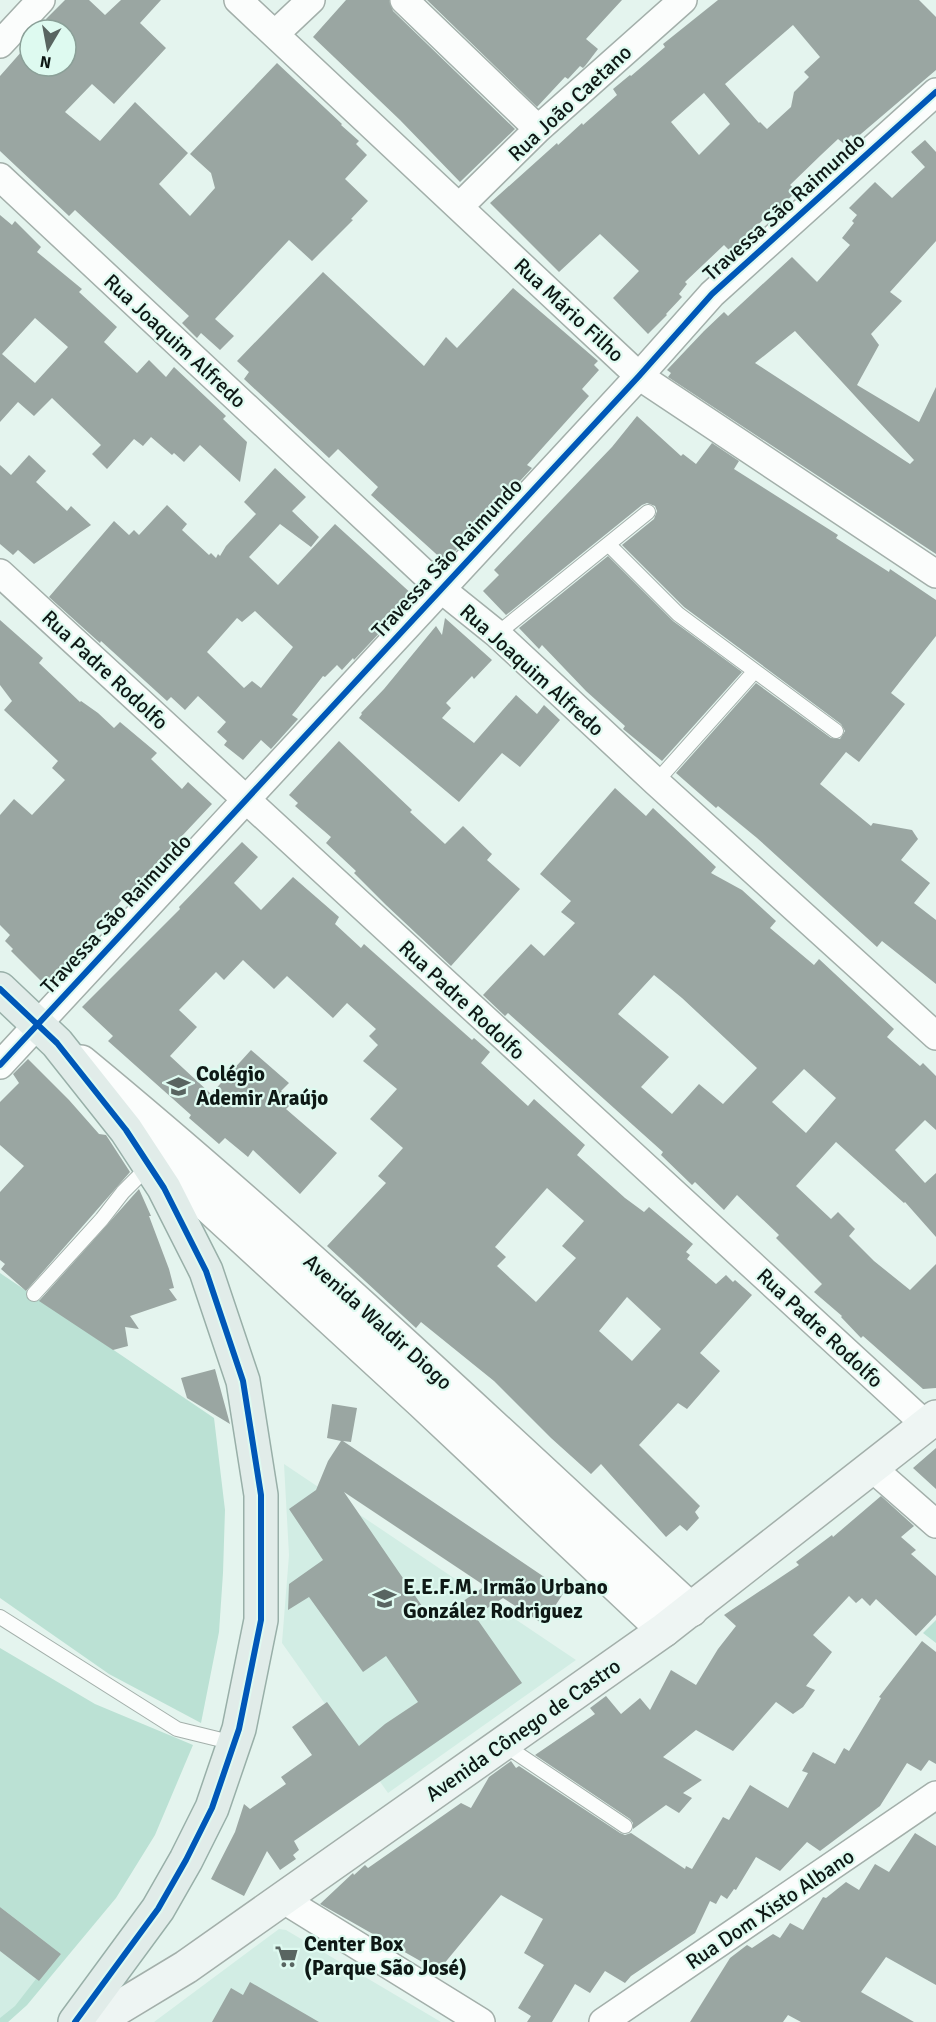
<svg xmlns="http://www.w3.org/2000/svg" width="936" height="2022" font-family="Signika,sans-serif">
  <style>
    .built { fill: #d2ede4 }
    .green { fill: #bbe1d4 }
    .building { fill: #9aa6a2; fill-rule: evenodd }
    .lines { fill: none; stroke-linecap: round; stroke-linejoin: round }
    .service-casing { stroke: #a3afaa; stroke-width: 16 }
    .minor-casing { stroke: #a3afaa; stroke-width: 30 }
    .tertiary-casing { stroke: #a3afaa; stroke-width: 36 }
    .secondary-casing { stroke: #a3afaa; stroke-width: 36 }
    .primary-casing { stroke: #98afa8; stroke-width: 36 }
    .service { stroke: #fbfdfc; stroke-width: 14 }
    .minor { stroke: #fbfdfc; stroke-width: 27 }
    .tertiary { stroke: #fbfdfc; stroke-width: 33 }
    .secondary { stroke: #eef5f3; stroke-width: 33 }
    .primary { stroke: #e1ece9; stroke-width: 33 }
    .cycleway-casing { stroke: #defaf0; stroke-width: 10 }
    .cycleway { stroke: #0057b8; stroke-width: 6 }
    .labels { text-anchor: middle; stroke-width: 4.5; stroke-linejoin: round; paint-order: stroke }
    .street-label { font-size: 21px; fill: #0e1815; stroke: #defaf0 }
    .poi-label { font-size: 21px; font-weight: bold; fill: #0e1815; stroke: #defaf0; text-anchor: start }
  </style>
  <rect width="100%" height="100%" fill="#e4f4ee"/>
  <!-- built -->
  <path class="built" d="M284,1464L576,1660L388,1793L282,1643L289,1555Z
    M0,1907L66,1957L27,2005L8,2022H0Z
    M279,1929L286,1930L441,2022H154Z"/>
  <!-- green -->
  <path class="green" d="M0,1273L214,1418L225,1510L223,1573L219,1632L201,1723L109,1674L0,1598Z
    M936,1620V1643L923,1633Z
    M0,1648L95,1704L193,1745L155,1835L116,1898L27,2005L8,2022H0V2018L15,2006L36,1979L39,1981L61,1954L0,1907Z"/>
  <!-- building -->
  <path class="building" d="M65,0H89L105,15L121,0H161L140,23L166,48L114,104L92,84L65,112L100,141L135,102L188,153L159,184L190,216L215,188L211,173L190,154L277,63L342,124L341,125L359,141L356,144L367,155L345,179L368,201L351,219L353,220L312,261L289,240L215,319L234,336L220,350L201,333L197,338L182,323L189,316L75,210L69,216L0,151V76L30,42V66H66V30H42L48,24L46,19Z
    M346,0H389L393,11L515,129L460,182L400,120L313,37Z
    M427,0H622L586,39L598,49L585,66L583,68L580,66L568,79L565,77L537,107Z
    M718,0H919L936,17V70L855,139L851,135L843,143L838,139L821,155L790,185L797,191L780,207L779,205L730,251L724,245L685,282L687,284L679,294L682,297L666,314L667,315L648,334L613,298L639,271L600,234L559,272L490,203L557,143L558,145L582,123L583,125L617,95L613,89L630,75L631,76L665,47L663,44ZM793,25L820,57L804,72L809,77L794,92L791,107L767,129L760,122L759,123L725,84ZM704,93L730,124L699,155L671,122Z
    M925,140L936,152V241L890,292L902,301L871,334L879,345L857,385L919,422L936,387V554L668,377L671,373L667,370L704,331L724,312L728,316L792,257L817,282L850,245L842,238L854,223L852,221L857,215L849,208L875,182L892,198L925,167L911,152ZM795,331L914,460L910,464L755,363Z
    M0,215L12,225L15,221L41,247L37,252L82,289L79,292L117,327L104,342L137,373L149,360L166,377L174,367L226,416L223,419L247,442L240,482L200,445L184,462L174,453L172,455L151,437L143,446L134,439L107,469L92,454L101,445L52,398L34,416L18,402L0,422ZM35,318L68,347L35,383L2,354Z
    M323,272L424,366L446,337L457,348L513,288L598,361L594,365L599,370L582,389L589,396L527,465L532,468L445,562L371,495L378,487L338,449L329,458L244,379L249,372L237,361Z
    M637,416L681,456L683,454L696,464L712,443L739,461L734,469L838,535L836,538L864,556L889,572L890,569L936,600V636L891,693L905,704L859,762L846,752L820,784L871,826L873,823L912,830L918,839L901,860L930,883L914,903L936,920V984L882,941L877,947L757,838L718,806L716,808L676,773L756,683L831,738L840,739L845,731L841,724L684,607L622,545L654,519L657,511L655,506L647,503L642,505L506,615L483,591L499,575L494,570L612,447Z
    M29,455L46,471L36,482L67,511L71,506L91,525L34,564L18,550L13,555L0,544V465L11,475Z
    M275,468L306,497L292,511L319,537L311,547L280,524L249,557L278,585L335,524L414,596L354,660L353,658L342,670L337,665L325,677L323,676L292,715L298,719L271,749L261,740L243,760L224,745L227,741L217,732L226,722L198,696L185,710L171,697L167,701L101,641L100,643L49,597L114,521L129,535L134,530L139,535L167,505L187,524L182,530L209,555L211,553L216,558L218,554L220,556L226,546L256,514L244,502ZM255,611L293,647L261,688L252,681L244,688L207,652L237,618L242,622Z
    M608,556L673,621L742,672L662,761L623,729L625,726L586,691L542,645L539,649L519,628Z
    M445,618L492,660L474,679L472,676L446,703L451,708L442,718L474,743L516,695L537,714L544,705L560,720L520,767L502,753L459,802L359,718L362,714L361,713L384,689L436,626L442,635Z
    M0,620L43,658L39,663L80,702L81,701L98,713L114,728L120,722L157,753L151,759L182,789L188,782L212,804L103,920L105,921L45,985L11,951L13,949L5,941L10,935L0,925V815L14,799L32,815L65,780L52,768L58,761L4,710L12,701L0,685Z
    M339,741L412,810L410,812L445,844L463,826L492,854L487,860L520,889L451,966L386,905L354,873L356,871L326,843L331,837L295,806L298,803L289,795Z
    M615,788L646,816L653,808L716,867L711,873L742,890L776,921L770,928L814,965L819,959L894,1029L887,1037L920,1066L923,1063L936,1076V1130L925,1120L895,1150L925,1183L936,1173V1237L905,1202L904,1203L836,1142L796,1186L831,1219L838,1212L855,1229L849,1236L874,1261L910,1290L936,1264V1388L923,1389L863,1336L861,1338L841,1317L842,1316L814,1292L822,1284L776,1238L779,1235L737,1195L724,1210L695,1182L692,1185L661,1155L663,1152L508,1013L505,1016L483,995L531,944L544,956L575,923L561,912L571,901L540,874ZM654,975L682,998L757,1068L723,1104L699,1084L672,1114L641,1087L669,1057L618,1014ZM804,1069L836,1098L806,1133L772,1102Z
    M242,842L258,857L234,883L261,910L293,877L339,917L335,924L361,948L364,944L472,1040L474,1038L490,1052L481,1063L528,1106L534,1099L585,1145L577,1155L625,1198L644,1212L649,1207L693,1244L686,1252L690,1255L687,1259L716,1284L726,1275L733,1282L735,1280L752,1295L700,1353L720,1371L687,1409L678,1403L639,1445L700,1506L695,1512L699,1518L687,1531L680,1525L666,1537L601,1464L591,1474L551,1438L494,1381L421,1322L416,1328L327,1246L386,1183L378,1176L403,1148L370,1119L397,1089L363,1061L378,1045L369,1036L376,1029L347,1003L333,1018L287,976L274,989L243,960L224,980L216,972L179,1010L197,1027L170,1056L211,1094L251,1050L289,1083L281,1091L293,1102L286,1109L337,1153L300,1194L253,1150L248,1157L225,1138L219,1144L189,1118L191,1115L108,1041L113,1036L82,1007L180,909L179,907ZM547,1188L584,1221L562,1246L576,1258L536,1302L497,1266L506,1257L495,1247ZM627,1297L661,1329L632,1361L599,1331Z
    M28,1059L69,1100L99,1134L106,1135L130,1172L26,1291L1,1269L5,1264L0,1260V1192L24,1166L0,1145V1102L19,1083L13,1074Z
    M139,1189L151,1216H149L169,1269L174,1288L169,1289L177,1300L130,1316L139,1329L125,1327L128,1346L113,1350L39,1301Z
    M215,1369L230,1424L187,1398L181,1378Z
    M332,1404L357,1408L351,1442L343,1441L565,1591L543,1624L503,1598L475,1616L522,1683L294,1841L299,1850L293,1855L296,1859L280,1870L267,1851L244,1896L211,1879L235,1832L244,1804L250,1809L286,1784L281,1777L312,1755L292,1727L327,1702L359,1746L385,1724L418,1702L386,1656L363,1672L309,1597L288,1610L289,1584L323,1560L289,1509L316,1490L328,1461L341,1441L327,1438ZM344,1492L485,1586L433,1622Z
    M936,1448V1489L913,1468Z
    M881,1496L914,1526L901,1537L916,1550L911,1554L936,1576V1615L916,1636L876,1599L870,1606L862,1598L856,1603L849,1596L813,1635L832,1652L806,1686L815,1690L803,1707L793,1714L776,1702L733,1751L696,1730L663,1757L702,1780L683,1793L692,1798L679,1813L666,1805L633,1829V1823L630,1819L535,1755L595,1714L590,1708L606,1696L621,1714L640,1698L650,1710L671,1670L696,1685L718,1649L736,1626L724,1615L799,1565L796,1562L832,1535L833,1537Z
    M922,1641L936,1652V1764L929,1760L921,1771L907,1763L880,1806L820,1851L807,1842L780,1871L756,1857L736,1890L734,1889L727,1899L721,1895L716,1904L710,1901L695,1933L631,1976L625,1983L605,1971L590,1993L575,1984L552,2022H527L531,2016L518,2008L544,1965L524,1953L543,1919L501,1895L438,1971L320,1904L353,1873L354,1875L365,1865L368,1868L461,1803L471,1808L489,1777L511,1761L516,1768L519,1766L620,1833L625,1835L631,1833L685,1869L686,1866L692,1869L723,1817L729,1820L750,1785L788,1808L808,1773L802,1771L813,1752L835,1764L844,1748L849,1751L881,1698L879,1697Z
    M915,1833L936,1846V1985L886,1957L861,1992L914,2022H801L788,2015L783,2022H690L730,1958L747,1945L752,1948L773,1934L780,1938L790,1923L803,1930L823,1897L826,1898L846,1882L859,1890L875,1864L889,1872Z
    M0,1907L61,1954L39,1981L0,1951Z
    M250,1982L319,2022H212L231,1988L243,1995Z"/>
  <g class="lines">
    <defs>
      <path id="service" d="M609,545L678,614L836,731
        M497,634L648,512
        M656,782L754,672
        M34,1294L102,1219L123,1192L149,1166
        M0,1617L177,1729L234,1743
        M503,1744L625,1826"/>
      <path id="minor" d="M238,0L639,376L936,574
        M404,0L538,129
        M275,34L311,0
        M0,44L41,0
        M0,177L441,589L497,634L656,782L936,1036
        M459,207L538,129L683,0
        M0,573L926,1425
        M0,1065L639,376L712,294L936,92
        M871,1467L936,1524
        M284,1900L481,2022
        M603,2022L936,1795"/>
      <path id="tertiary" d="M81,1062C292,1236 491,1425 691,1610
        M142,1145L422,1402L664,1630"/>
      <path id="secondary" d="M95,2022L186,1967L664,1630L936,1417"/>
      <path id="primary" d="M0,989L57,1043L126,1130L164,1188L206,1271L243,1381L261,1495V1620L239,1729L212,1808L186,1860L158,1909L75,2022"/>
    </defs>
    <!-- service casing -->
    <use href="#service" class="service-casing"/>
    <!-- minor casing -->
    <use href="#minor" class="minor-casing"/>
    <!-- tertiary casing -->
    <use href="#tertiary" class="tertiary-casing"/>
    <!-- secondary casing -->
    <use href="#secondary" class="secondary-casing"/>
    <!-- primary casing -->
    <use href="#primary" class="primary-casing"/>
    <!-- service -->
    <use href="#service" class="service"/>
    <!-- minor -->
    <use href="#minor" class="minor"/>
    <!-- tertiary -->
    <use href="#tertiary" class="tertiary"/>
    <!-- secondary -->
    <use href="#secondary" class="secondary"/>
    <!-- primary -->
    <use href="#primary" class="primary"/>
    <defs>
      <path id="cycleway" d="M0,989L57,1043L126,1130L164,1188L206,1271L243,1381L261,1495V1620L239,1729L212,1808L186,1860L158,1909L75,2022
        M0,1065L639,376L712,294L936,92"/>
    </defs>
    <!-- cycleway casing -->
    <use href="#cycleway" class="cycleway-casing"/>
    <!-- cycleway -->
    <use href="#cycleway" class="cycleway"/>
  </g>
  <!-- icons -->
  <defs>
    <symbol id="school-bare" viewBox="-9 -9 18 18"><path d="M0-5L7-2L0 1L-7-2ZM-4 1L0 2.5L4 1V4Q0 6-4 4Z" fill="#596561" stroke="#defaf0" stroke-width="2.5" paint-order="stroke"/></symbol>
    <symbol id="supermarket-bare" viewBox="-9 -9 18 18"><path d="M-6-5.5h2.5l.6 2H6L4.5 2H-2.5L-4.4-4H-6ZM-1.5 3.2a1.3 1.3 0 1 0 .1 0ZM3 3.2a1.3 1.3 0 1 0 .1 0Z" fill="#596561" stroke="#defaf0" stroke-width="2.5" paint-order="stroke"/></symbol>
  </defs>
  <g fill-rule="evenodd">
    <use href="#school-bare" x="162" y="1070" width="33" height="33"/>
    <use href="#school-bare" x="368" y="1582" width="33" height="33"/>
    <use href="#supermarket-bare" x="270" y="1940" width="33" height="33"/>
  </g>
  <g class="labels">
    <!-- street labels -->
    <g class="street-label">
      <text transform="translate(570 103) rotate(-43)" y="7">Rua João Caetano</text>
      <text transform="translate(784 207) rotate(-42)" y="7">Travessa São Raimundo</text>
      <text transform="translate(569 310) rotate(43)" y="7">Rua Mário Filho</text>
      <text transform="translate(175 341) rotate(43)" y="7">Rua Joaquim Alfredo</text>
      <text transform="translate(447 558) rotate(-47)" y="7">Travessa São Raimundo</text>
      <text transform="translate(105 670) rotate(43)" y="7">Rua Padre Rodolfo</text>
      <text transform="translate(532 670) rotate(42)" y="7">Rua Joaquim Alfredo</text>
      <text transform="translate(116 914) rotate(-47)" y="7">Travessa São Raimundo</text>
      <text transform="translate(462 1000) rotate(43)" y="7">Rua Padre Rodolfo</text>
      <text transform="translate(378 1322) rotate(42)" y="7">Avenida Waldir Diogo</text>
      <text transform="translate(820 1328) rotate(43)" y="7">Rua Padre Rodolfo</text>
      <text transform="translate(523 1730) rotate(-35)" y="7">Avenida Cônego de Castro</text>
      <text transform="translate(770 1909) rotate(-34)" y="7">Rua Dom Xisto Albano</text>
    </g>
    <!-- poi labels -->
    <g class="poi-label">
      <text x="196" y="1081">Colégio<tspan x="196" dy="24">Ademir Araújo</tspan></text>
      <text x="403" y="1594">E.E.F.M. Irmão Urbano<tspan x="403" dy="24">González Rodriguez</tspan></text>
      <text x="304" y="1951">Center Box<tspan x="304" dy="24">(Parque São José)</tspan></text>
    </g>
  </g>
  <!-- north arrow -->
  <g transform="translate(48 48) rotate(190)"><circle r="28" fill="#defaf0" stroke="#8ba098" stroke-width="1.5"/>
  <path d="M0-4.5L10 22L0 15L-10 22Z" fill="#596561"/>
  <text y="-9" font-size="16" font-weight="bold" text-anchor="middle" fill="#0e1815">N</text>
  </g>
</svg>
